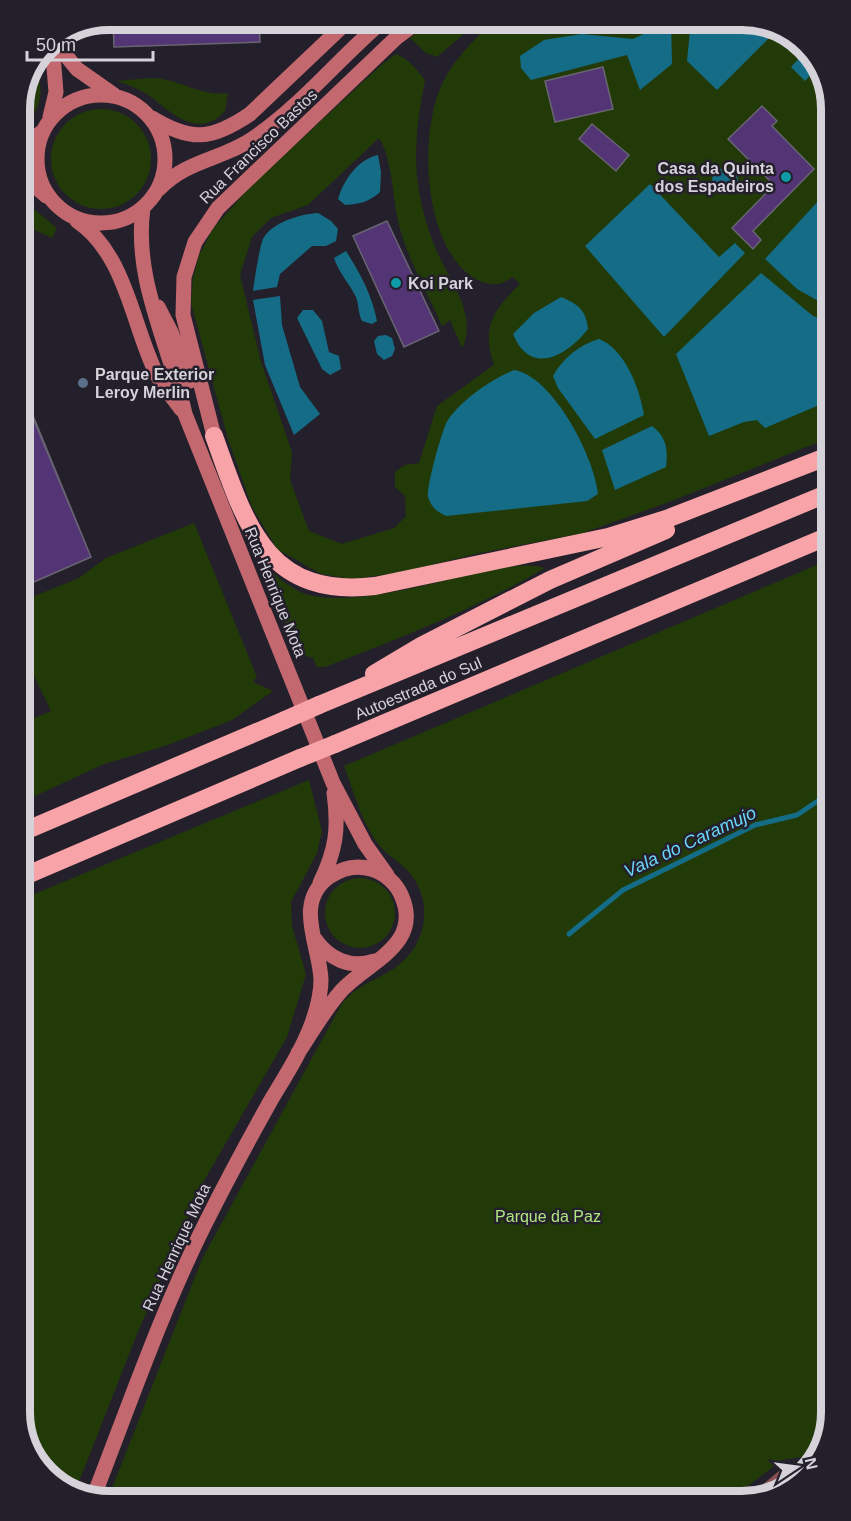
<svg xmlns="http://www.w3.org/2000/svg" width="851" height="1521" font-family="Arial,sans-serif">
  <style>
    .green { fill: #223a08 }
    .water { fill: #146c87 }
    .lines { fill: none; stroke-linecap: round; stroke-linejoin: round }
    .stream { stroke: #146c87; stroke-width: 5 }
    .building { fill: #533576; stroke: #696471; stroke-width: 1.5 }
    .street { stroke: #895054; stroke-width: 15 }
    .secondary { stroke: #c3686f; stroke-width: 15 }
    .highway { stroke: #f8a3a7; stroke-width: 18 }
    .highway-bridge { stroke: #f8a3a7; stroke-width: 18 }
    .culture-dot { fill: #0f9aa8; stroke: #24202b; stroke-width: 2 }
    .service-dot { fill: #5c6f8a; stroke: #24202b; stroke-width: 2 }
    .labels { text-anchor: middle; stroke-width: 5; stroke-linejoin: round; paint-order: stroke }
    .street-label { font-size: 16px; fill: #d5d2da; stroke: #24202b }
    .poi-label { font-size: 16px; font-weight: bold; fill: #d5d2da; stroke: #24202b; text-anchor: start }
    .park-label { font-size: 16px; fill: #afe481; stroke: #24202b }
    .water-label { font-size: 18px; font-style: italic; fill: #6ad4fa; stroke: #24202b }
    .rim { fill: none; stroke: #d5d2da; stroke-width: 8 }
  </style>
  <rect width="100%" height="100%" fill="#24202b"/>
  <!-- green -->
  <path class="green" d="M434,20H480L437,57L426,53L410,38Z
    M495,20H748L792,35L822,70L831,109V437L669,502L583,533L480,553L398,573L352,579L321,574L277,549L252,507L228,439L191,303L193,278L199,256L212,230L249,188L380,66L396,54C409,59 417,70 425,80C419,112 414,144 417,176C419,199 426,225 435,247C447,278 479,314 462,348L450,320L442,326C429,295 410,264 401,232C392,203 394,162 379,138L308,205L271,218L252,237L240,275L261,362L292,452L290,480L309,531L342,544L394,528L406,516L405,496L395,487V472L405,465L419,463L437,406L494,365C481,328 493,310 520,284L513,277C509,279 502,284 497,284C488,285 478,281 471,276C427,245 421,153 435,104C444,69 469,44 495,20Z
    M32,75H38C45,96 37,117 20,130C20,114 26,90 32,75Z
    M151,78C179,78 200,97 228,93L225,111C198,140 172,113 151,97C141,90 130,85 117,81Z
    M51 159a50 50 0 1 1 100 0a50 50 0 1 1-100 0Z
    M20,202L29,205L57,228L52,238L20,223Z
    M194,523L257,677L253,682L273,691L232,720L168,745L104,764L20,803V724L51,711L20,647V602L79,578L106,558Z
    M831,559V1412L817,1461L812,1466L801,1457L782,1460L728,1501H107L202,1259L341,1005C358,981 388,979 407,957C430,932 430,894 407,870C396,859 382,852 374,838C360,817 353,790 344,766Z
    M259,560C272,572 286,586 303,593C346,609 436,582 481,572C500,568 526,562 545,568C476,609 400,638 325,667H317L313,658L297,653Z
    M309,780L322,831L317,853L291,902L292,926L306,974L287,1037L205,1179L137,1334L75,1492L59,1486L29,1451L20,1412V900Z
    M325 913a35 35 0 1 1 70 0a35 35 0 1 1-70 0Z"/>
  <!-- water -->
  <path class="water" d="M691,20H748L777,30L717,90L687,61Z
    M671,21L672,64L640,90L627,55L531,80L521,68L520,56L544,40L582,34L633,39Z
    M806,51L819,66L805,81L791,67Z
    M378,155L381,172L380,192C369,202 360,204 345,205L338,199C344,180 357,160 378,155Z
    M712 181a13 13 0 1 1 26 0a13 13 0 1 1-26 0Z
    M650,184L719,257L735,243L745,253L664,337L585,246Z
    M831,187V308L797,289L765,259Z
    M318,213L331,221L338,229L336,241L326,246H312L280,274L277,287L253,291C254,282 260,245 263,239C272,222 301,214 318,213Z
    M346,251C360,273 372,295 377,321L372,324L362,321C358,313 359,305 356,297C349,283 339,273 334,258Z
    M761,273L813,316L831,322V400L765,428L757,420L744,422L709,436L676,354Z
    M280,296L282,325L300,387L320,414L294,435L265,365L253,300Z
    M561,297C578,304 586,310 588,329C566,357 530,376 513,334L534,313Z
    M303,310H313L322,321L329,352L339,356L341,369L330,375L322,369L297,318Z
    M386,335L392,338L395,349L392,356L384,360L377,354L374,341L378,336Z
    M599,339C625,349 640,389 644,415L595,439L558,388L553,376C563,358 579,345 599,339Z
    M514,370C553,376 595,458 598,494L587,501L446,516C436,511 431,507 428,497C426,488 442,429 448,420C461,400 492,379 514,370Z
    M652,426C667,437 668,450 666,467L615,490L602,450Z"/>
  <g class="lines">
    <!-- stream -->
    <path class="stream" d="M569,934L623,890L755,825L797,815L831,792"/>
  </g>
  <!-- building -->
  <path class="building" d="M113,20H259L260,42L114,47Z
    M603,67L613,109L555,122L545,81Z
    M762,106L777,121L772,126L814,169L753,231L761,240L753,249L732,228L774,185L728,139Z
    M592,124L629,155L616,171L579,139Z
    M387,221L439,331L404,347L353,236Z
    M20,384L91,557L20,588Z
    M33,418L91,557L20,588V423Z"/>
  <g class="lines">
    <!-- street -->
    <path class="street" d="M758,1498L786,1475L802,1474"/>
    <!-- secondary -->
    <path class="secondary" d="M55,42L77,69L114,95
      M37 159a64 64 0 1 1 128 0a64 64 0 1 1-128 0Z
      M50,117L56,92L52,43
      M152,118C191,142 212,140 250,114L349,20
      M20,147L42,132
      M20,182L37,188L46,196
      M159,189C188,159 223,160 255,137C302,105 340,57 384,20
      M143,208C133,281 170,345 185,414L333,783L365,844L387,875
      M77,221C126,254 132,325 157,375C163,387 173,398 181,409
      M158,307L171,332L190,381
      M214,436L183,315L184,277L195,242L218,208L396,38L420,20
      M320,883C336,850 339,829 334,793
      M315,939C329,959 350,969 374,961
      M93,1498C129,1406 161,1312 205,1224C226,1182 248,1141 271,1100C286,1075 302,1050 312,1023C317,1009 321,995 321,980C320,945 293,903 329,877C342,868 357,865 371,869C385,873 397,884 402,897C422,945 368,962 342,990C325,1009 312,1032 298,1053"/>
    <!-- highway -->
    <path class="highway" d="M214,436C245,522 265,599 375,586L608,537L669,518L831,455
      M374,674L421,646L550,580L666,530
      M319,705L831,492
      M335,744L831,535
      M20,833L285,720
      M20,878L300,758"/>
    <!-- highway-bridge -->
    <path class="highway-bridge" d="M285,720L319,705
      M300,758L335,744"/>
  </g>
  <!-- markers -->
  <g class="culture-dot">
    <circle cx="786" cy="177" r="6"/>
    <circle cx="396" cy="283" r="6"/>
  </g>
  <circle class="service-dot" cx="83" cy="383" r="6"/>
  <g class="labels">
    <!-- street labels -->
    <g class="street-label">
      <text transform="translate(258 146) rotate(-44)" y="6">Rua Francisco Bastos</text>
      <text transform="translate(276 592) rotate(68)" y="6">Rua Henrique Mota</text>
      <text transform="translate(418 688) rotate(-23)" y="6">Autoestrada do Sul</text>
      <text transform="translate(176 1247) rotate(-65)" y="6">Rua Henrique Mota</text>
    </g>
    <!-- poi labels -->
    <g class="poi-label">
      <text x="774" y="174" text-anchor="end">Casa da Quinta<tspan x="774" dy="18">dos Espadeiros</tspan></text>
      <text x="408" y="289">Koi Park</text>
      <text x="95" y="380">Parque Exterior<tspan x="95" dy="18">Leroy Merlin</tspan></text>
    </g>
    <!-- park labels -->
    <g class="park-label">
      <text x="548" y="1222">Parque da Paz</text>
    </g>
    <!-- water labels -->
    <g class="water-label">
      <text transform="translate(690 842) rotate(-25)" y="6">Vala do Caramujo</text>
    </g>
  </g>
  <!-- crop -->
  <path d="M0 0H851V1521H0ZM109 30H742A79 79 0 0 1 821 109V1412A79 79 0 0 1 742 1491H109A79 79 0 0 1 30 1412V109A79 79 0 0 1 109 30Z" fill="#24202b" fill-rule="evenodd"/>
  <path class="rim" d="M109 30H742A79 79 0 0 1 821 109V1412A79 79 0 0 1 742 1491H109A79 79 0 0 1 30 1412V109A79 79 0 0 1 109 30Z"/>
  <!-- north arrow -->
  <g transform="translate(797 1467) rotate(77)" stroke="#24202b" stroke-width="4.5" paint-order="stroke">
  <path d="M0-4.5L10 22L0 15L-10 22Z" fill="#d5d2da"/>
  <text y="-9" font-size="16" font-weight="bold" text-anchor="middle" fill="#d5d2da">N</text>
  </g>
  <!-- scale -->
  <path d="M27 51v9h126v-9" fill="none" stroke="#d5d2da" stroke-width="3"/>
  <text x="36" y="51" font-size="18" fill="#d5d2da" stroke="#24202b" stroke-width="4.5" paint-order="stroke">50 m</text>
</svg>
